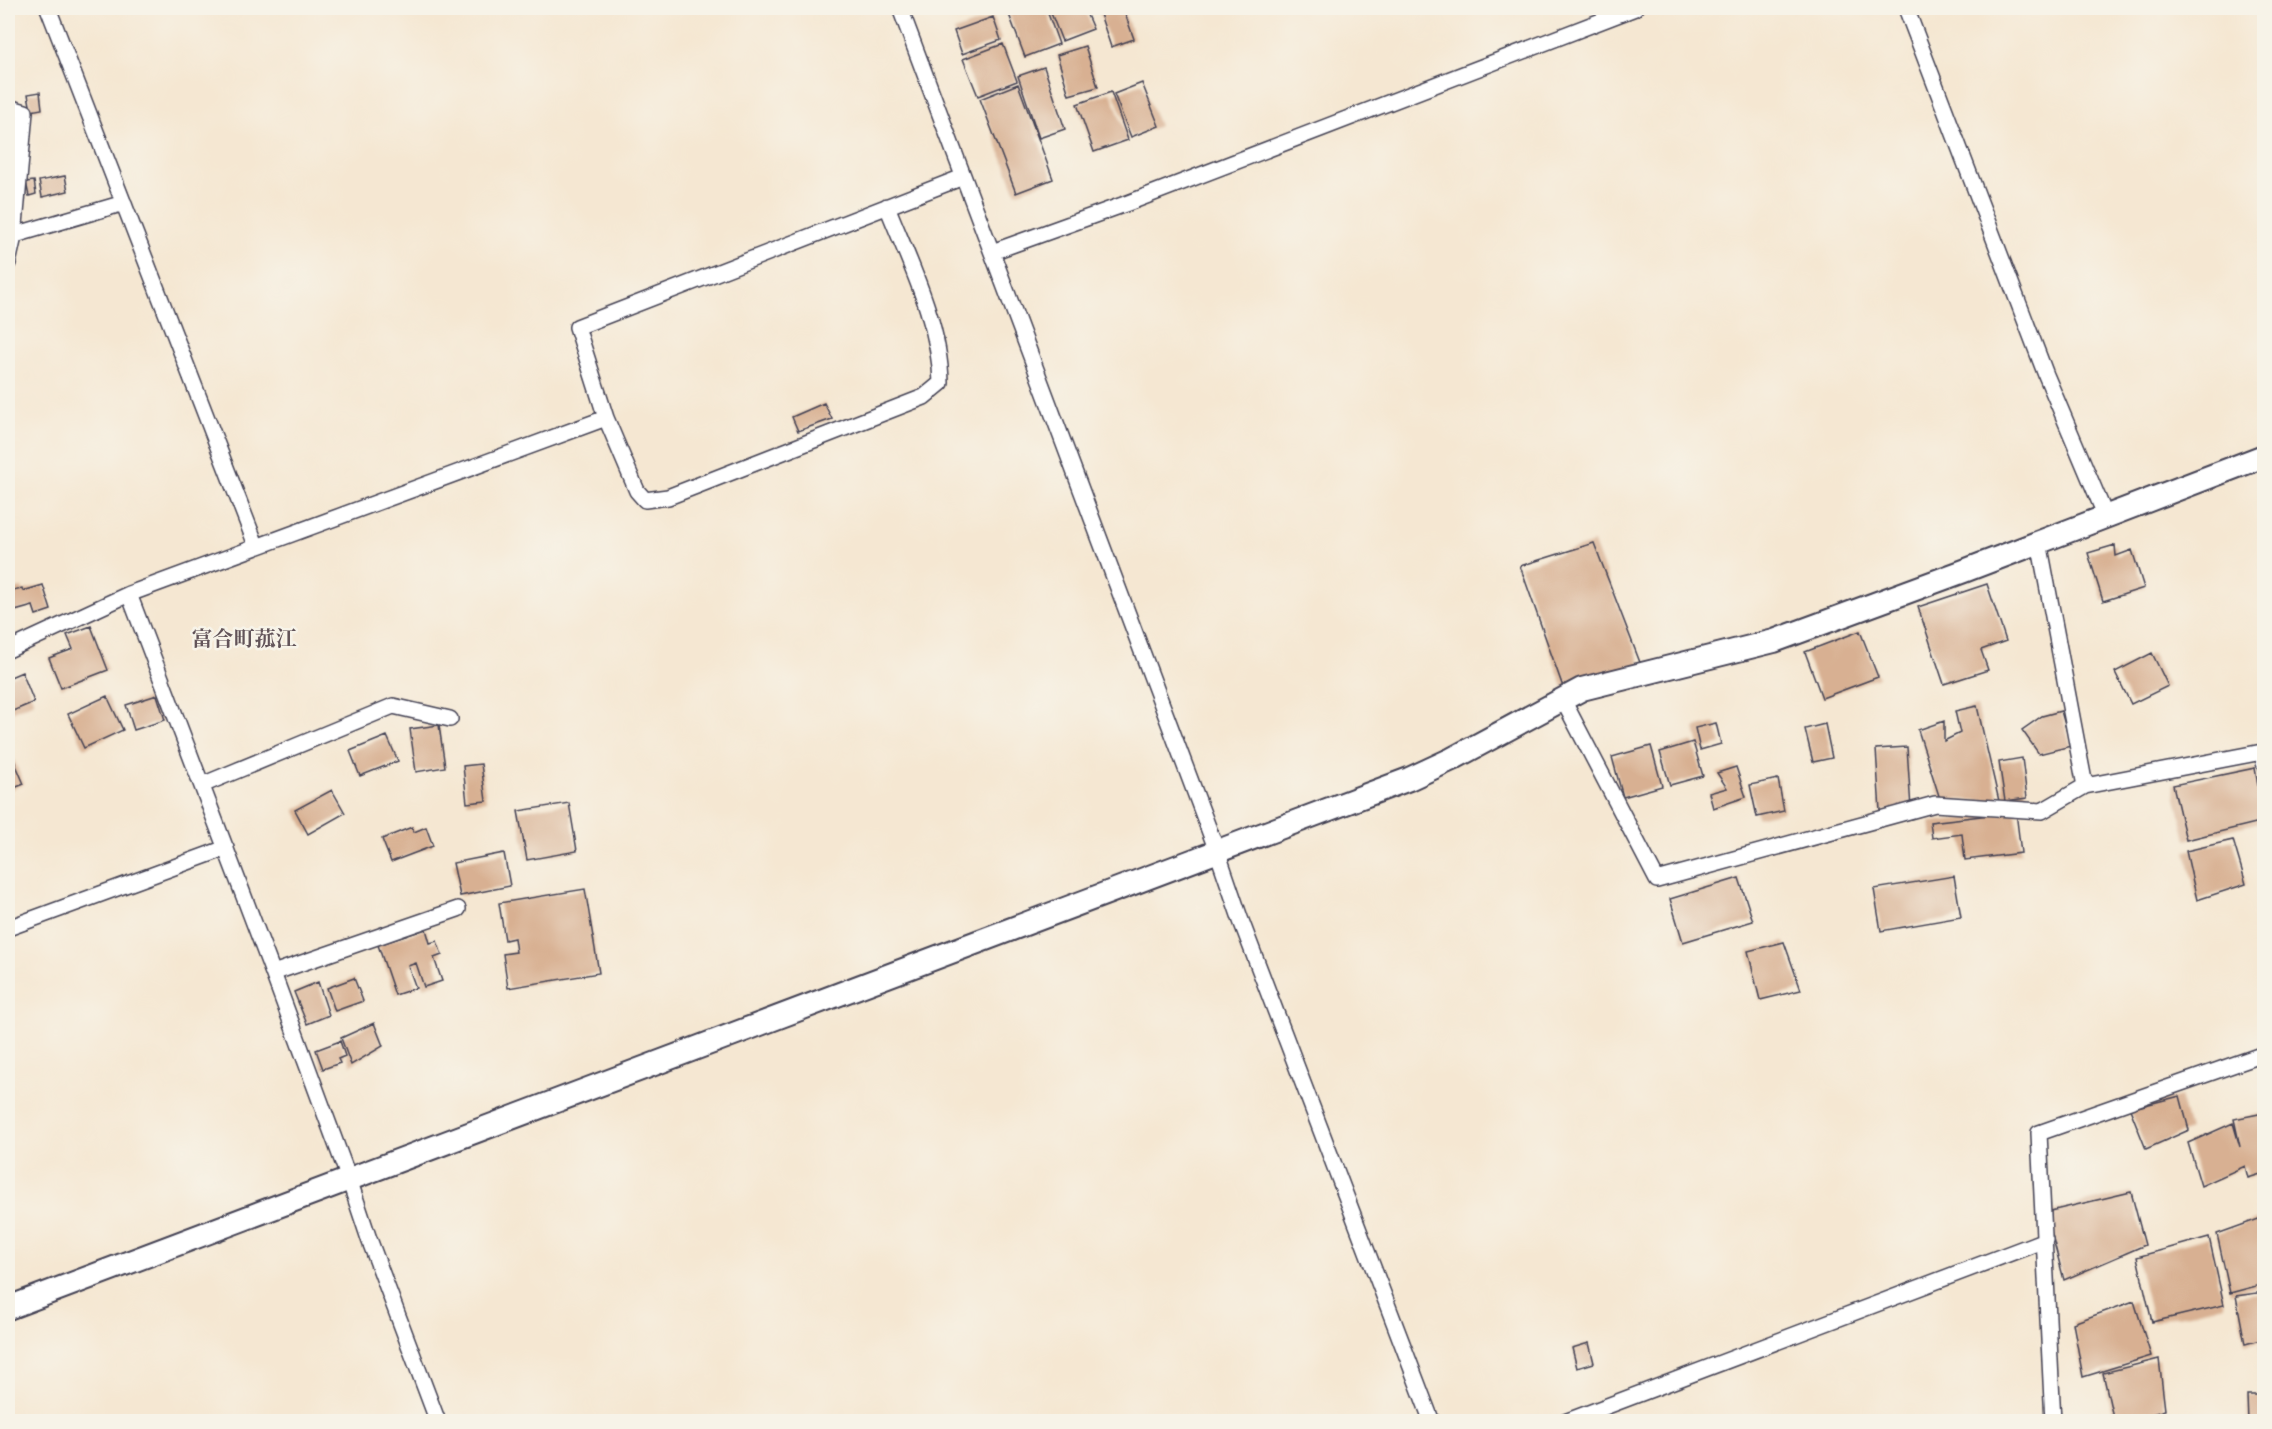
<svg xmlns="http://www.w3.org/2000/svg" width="2272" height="1429" font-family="Alegreya,'Noto Serif JP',serif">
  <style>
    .building { fill: #d8b092 }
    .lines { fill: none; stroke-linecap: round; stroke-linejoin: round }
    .street-casing { stroke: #424052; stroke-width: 18 }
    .secondary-casing { stroke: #424052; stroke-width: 26 }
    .street { stroke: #fff; stroke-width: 15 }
    .secondary { stroke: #fff; stroke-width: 22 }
    .labels { text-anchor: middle; stroke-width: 5; stroke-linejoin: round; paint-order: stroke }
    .quarter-label { font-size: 21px; font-weight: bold; fill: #625459; stroke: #f7f3e8 }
  </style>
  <rect width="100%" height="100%" fill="#f7f3e8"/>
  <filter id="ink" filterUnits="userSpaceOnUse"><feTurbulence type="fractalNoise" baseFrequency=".0167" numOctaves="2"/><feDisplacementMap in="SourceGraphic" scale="12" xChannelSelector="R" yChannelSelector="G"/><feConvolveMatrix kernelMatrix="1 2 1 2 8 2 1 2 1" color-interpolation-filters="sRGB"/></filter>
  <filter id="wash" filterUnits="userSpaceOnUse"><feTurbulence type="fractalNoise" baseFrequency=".008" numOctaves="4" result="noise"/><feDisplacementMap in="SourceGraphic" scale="24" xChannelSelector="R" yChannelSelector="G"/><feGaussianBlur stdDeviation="1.35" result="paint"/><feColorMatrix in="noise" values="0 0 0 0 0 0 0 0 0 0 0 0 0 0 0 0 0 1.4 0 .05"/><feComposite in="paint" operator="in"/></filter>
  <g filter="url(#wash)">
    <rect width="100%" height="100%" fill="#f5e7d2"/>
    <g id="blocks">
      <!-- building -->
      <path class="building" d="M1011,8H1046L1059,44L1025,57L1007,9Z
        M1049,8H1084L1093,29L1062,41Z
        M1098,8H1123L1134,39L1111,47Z
        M993,17L1001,40L962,54L954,31Z
        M1003,44L1017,81L978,96L963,59Z
        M1085,46L1098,87L1069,95L1057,55Z
        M1044,67L1065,129L1039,138L1018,76Z
        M1142,83L1159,126L1131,137L1114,94Z
        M1018,84L1053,179L1016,193L980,99Z
        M40,92L42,109L31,111L28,94Z
        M1111,92L1128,140L1094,152L1077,104Z
        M65,176L68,191L42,197L39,181Z
        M34,181L36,194L29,196L26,182Z
        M824,403L832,419L798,431L792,417Z
        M1594,543L1641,665L1563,687L1520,566Z
        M2115,545L2116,556L2132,550L2144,588L2103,601L2088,553Z
        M1987,584L2006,641L1981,650L1988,670L1944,684L1918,607Z
        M43,585L51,610L36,615L33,606L8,613V591L22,588L23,591Z
        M91,626L108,670L61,688L49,658L73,649L67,635Z
        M1860,631L1878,677L1822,698L1805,652Z
        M2152,653L2168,686L2131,704L2115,672Z
        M22,672L34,702L8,713V678Z
        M157,695L165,720L134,730L126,705Z
        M107,696L123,730L84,748L68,714Z
        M1977,706L1999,801L1940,799L1918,730L1944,721V741L1960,733L1955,711Z
        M2061,711L2071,746L2039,754L2022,730L2042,716Z
        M1716,723L1721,744L1700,750L1695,728Z
        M1825,724L1832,758L1813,762L1805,729Z
        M439,725L445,767L416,772L410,729Z
        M387,736L398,761L360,776L350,751Z
        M1693,742L1703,776L1670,785L1660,752Z
        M8,746L24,784L9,790L8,786Z
        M1651,746L1662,786L1623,797L1612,757Z
        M1907,747L1911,809L1880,811L1876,749Z
        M2022,758L2027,798L2005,801L1999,762Z
        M481,764L486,801L467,803L463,766Z
        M1736,767L1746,797L1713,808L1709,793L1727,788L1717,773Z
        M2255,768L2264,821L2186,840L2173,785Z
        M1778,779L1784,811L1757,817L1750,785Z
        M332,790L345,813L308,834L295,810Z
        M569,803L577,851L527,860L518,811Z
        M2016,812L2021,853L1965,860L1962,834L1932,838L1930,822Z
        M412,827L414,832L426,827L433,846L391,862L382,839Z
        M2233,840L2246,884L2197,900L2186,851Z
        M504,853L510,886L460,896L453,863Z
        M1954,876L1961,917L1881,931L1874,889Z
        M1739,878L1753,921L1683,942L1670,899Z
        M585,889L599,973L508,988L503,954L516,952L514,938L505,940L499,903Z
        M426,929L430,943L437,941L442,955L434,958L442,981L424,987L416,963L408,966L416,988L395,995L378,945Z
        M1784,942L1801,990L1760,1000L1748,951Z
        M354,978L363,1001L335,1011L327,988Z
        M318,982L329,1015L307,1024L294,992Z
        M374,1023L383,1046L351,1065L341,1038Z
        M340,1041L345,1056L338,1059L340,1063L323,1069L316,1050Z
        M2180,1096L2189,1130L2146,1149L2130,1109Z
        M2264,1113V1173L2248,1178L2245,1166L2201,1186L2188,1143L2233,1123L2240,1147L2234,1119Z
        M2131,1192L2145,1245L2064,1280L2046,1212Z
        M2264,1217V1284L2230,1293L2217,1234Z
        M2209,1237L2224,1305L2152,1322L2137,1257Z
        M2264,1292V1339L2245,1344L2236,1296Z
        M2134,1301L2151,1356L2083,1377L2073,1323Z
        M1589,1343L1594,1363L1577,1368L1572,1348Z
        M2264,1343V1366H2263L2259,1344Z
        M2159,1359L2165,1410L2128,1422H2114L2103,1373Z
        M2247,1395H2264V1421L2248,1422Z"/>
    </g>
  </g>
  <g filter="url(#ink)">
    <use href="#blocks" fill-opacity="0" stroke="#424052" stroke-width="1.5"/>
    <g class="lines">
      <defs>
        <path id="street" d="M48,8L256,545
          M900,8L1217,851L1240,918L1432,1422
          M1906,8L2046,375L2106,517
          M8,107L25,112L14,236L8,263
          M887,206C909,262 940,322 941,383L924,397L668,497L645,500L637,491L606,418L577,327L963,177
          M8,237L124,203
          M992,252L1128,203L1635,8
          M2039,542L2085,786L2262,752L2264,763
          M129,594L273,973L349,1179L369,1239L438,1422
          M8,650L129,594L606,418
          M1562,698L1657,880L1935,804L2042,811L2085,786
          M202,785L393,706L450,719
          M8,928L226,848
          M273,973L458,909
          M1565,1422L2045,1240
          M2053,1422L2039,1133L2264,1054"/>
        <path id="secondary" d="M8,1308L1409,779L1452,759L1582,689L1774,641L1964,571L2264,456"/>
      </defs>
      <!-- street casing -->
      <use href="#street" class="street-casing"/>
      <!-- secondary casing -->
      <use href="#secondary" class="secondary-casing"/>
      <!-- street -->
      <use href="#street" class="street"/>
      <!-- secondary -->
      <use href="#secondary" class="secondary"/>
    </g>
  </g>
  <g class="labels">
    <!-- quarter labels -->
    <g class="quarter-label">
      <text x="244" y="646">富合町菰江</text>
    </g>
  </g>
  <!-- margin -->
  <rect width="2272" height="1429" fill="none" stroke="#f7f3e8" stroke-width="30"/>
</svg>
